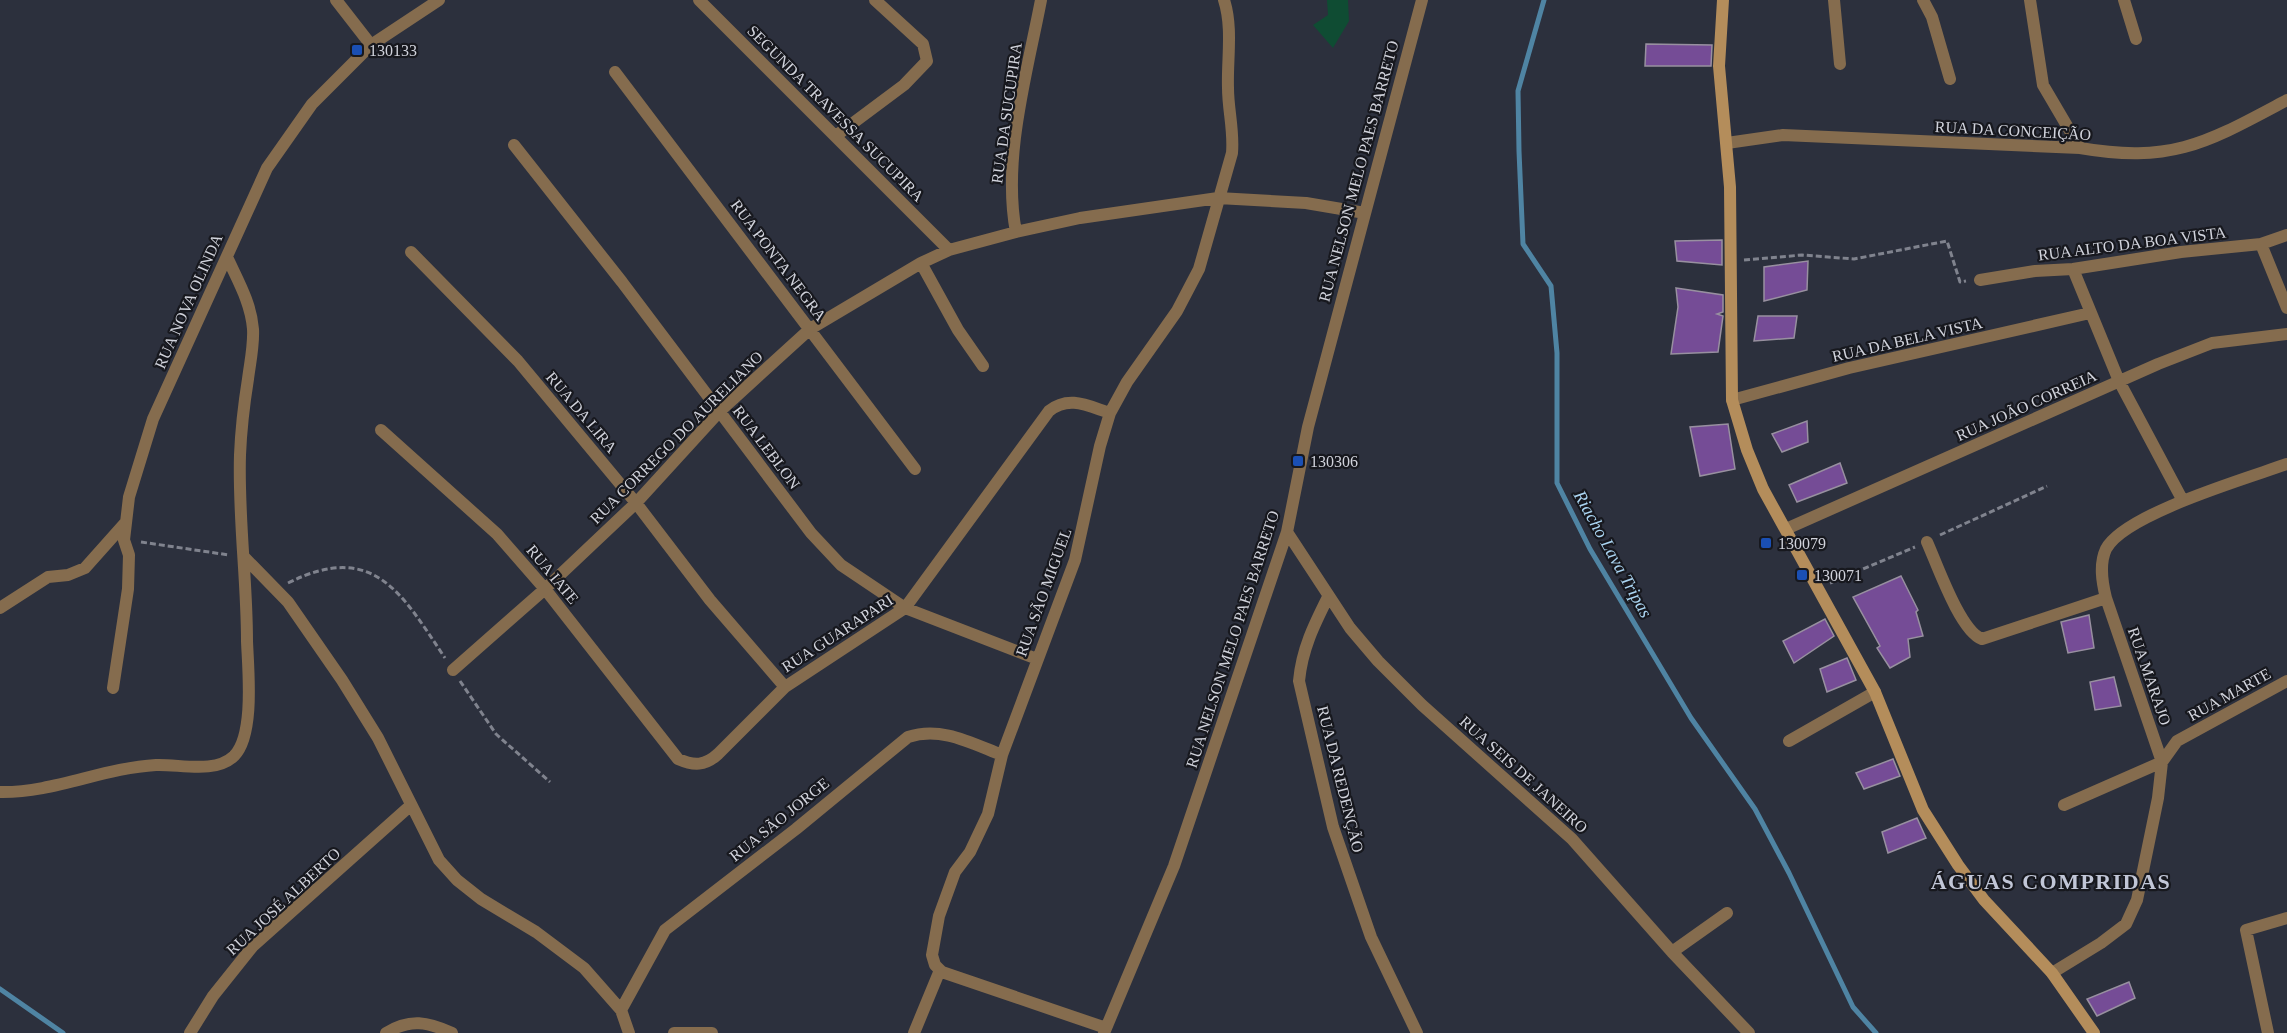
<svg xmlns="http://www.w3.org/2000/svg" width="2287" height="1033" font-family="Georgia,serif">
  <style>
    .green { fill: #0f4c33 }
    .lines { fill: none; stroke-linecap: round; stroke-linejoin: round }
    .stream { stroke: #4f84a3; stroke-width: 5 }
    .building { fill: #754c96; stroke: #9890a0; stroke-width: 1.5 }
    .path { stroke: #80838e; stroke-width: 3; stroke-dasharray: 6 3; stroke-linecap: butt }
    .minor { stroke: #856c4e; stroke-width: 12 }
    .tertiary { stroke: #856c4e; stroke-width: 12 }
    .secondary { stroke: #b48d5b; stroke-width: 12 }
    .transit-dot { fill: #1a4fb4; stroke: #17181e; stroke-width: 2 }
    .labels { text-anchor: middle; stroke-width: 4.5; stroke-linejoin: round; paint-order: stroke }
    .poi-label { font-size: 16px; fill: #d1d3dc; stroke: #17181e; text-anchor: start }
    .street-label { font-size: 16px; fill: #d1d3dc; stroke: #17181e }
    .water-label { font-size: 18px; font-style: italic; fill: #aad4f1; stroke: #17181e }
    .district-label { font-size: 22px; font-weight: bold; letter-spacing: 1.5px; fill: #c1c6d7; stroke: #17181e }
  </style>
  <rect width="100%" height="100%" fill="#2c303d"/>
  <!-- green -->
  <path class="green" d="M1327,0H1348L1349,21L1333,48L1313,25L1328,15Z"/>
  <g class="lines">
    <!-- stream -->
    <path class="stream" d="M1544,0L1518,91L1519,151L1523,244L1551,286L1557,353V483L1590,549L1691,718L1755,809L1789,873L1853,1007L1876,1033
      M0,989L63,1033"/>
  </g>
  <!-- building -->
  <path class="building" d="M1646,44L1712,45L1711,66H1645Z
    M1722,240V265L1677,261L1675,241Z
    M1808,261L1807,290L1764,301V267Z
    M1676,288L1723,295V312L1717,314L1723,316L1718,352L1671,354L1678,307Z
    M1758,316H1797L1794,338L1754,341Z
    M1807,421L1808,442L1782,452L1772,434Z
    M1728,424L1735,469L1700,476L1690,427Z
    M1840,463L1847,483L1797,502L1789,485Z
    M1901,576L1918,610L1916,612L1923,636L1908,639L1910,657L1890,668L1877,648L1880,646L1853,597Z
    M2089,615L2094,648L2068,653L2061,622Z
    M1825,619L1834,636L1794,663L1783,641Z
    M1847,658L1856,680L1827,692L1820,669Z
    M2114,677L2121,706L2095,710L2090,682Z
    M1893,759L1900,776L1864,789L1856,773Z
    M1917,818L1926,838L1888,853L1882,832Z
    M2129,982L2135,998L2097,1016L2087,999Z"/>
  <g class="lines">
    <!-- path -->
    <path class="path" d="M1744,260L1802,255L1854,259L1947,241L1960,282L1966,281
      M1940,535L2047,486
      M141,542L229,555
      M288,583C374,540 402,594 445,658
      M1830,583L1915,547
      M460,681L496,734L550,782"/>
    <!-- minor -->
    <path class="minor" d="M699,0L949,250
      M1834,0L1840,64
      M1923,0L1932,17L1950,79
      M2030,0L2043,85L2080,148
      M2124,0L2136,39
      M615,72L915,469
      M837,135L904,85L927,61L923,44L875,0
      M1727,143L1783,135L2080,148C2173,164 2208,142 2287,100
      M514,145L622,282L811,533L841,565L905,608L1037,659
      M1016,232C1002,159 1027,73 1041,0
      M2261,244L2287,308
      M411,252L518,361L636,503L710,600L785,687
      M921,263L958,330L983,366
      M2073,269L2119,381L2183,501
      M1980,280L2035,271L2073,269L2181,252L2261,244L2287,235
      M1732,400L1849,368L2090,313
      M381,430L497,534L545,589L678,759C694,766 705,766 718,754L785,687L905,608L1049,411C1069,395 1088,406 1110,413
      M1786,529L2158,364L2212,343L2287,334
      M1287,532L1350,628L1378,661L1422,705L1572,839L1672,952L1749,1033
      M1927,542C1937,564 1960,631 1982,639L2106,598
      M245,558L288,602L342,680L378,738L439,860L457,880L481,899L536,932L584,968L621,1010L629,1033
      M1328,597C1314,625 1302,649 1299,681L1333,827L1371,937L1417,1033
      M0,608L48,577L68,575L85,568L126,522
      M453,670L545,589L636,503L720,411L810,329L921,263L949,250L1016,232L1080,218L1218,198L1306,203L1365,213
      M113,688L128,589L129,555L124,540L129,497L153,419L267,168L312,104L371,45L336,0
      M1789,741L1875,692
      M0,792C53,793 103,768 156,765C180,764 215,774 234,756C255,735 248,669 247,641C247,579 238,517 240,455C241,430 244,404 248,379C250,363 254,345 253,329C251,303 238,281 227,257
      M2064,805L2162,762L2177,741L2287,681
      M1672,952L1727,913
      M2052,973L2101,943L2126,924L2137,900L2158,798L2162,762L2106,598C2102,582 2099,564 2106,549C2124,514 2248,478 2287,464
      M621,1010L665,930L796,829L908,737C941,726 971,743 1002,755
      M1106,1028L942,972L935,965L932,955L939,916L955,872L970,852L988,814L1002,755L1075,560L1100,446L1110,413L1127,382L1177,311L1199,269L1232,153C1234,130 1228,110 1228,88C1227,59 1233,28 1224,0
      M190,1033L213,996L253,946L410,806
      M386,1033C410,1018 428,1022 452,1033
      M674,1033H712
      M914,1033L940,970
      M1104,1033L1174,866L1287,532L1308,427L1422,0
      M2268,1033L2246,930L2287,918"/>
    <!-- tertiary -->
    <path class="tertiary" d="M371,45L439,0"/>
    <!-- secondary -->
    <path class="secondary" d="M1723,0L1719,66L1730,187L1732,400L1747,450L1763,489L1875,692L1923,810L1958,865L1984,900L2052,973L2094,1033"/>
  </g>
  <!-- markers -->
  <g class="transit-dot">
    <rect x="351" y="44" width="12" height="12" rx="3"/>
    <rect x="1292" y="455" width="12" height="12" rx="3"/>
    <rect x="1760" y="537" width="12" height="12" rx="3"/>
    <rect x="1796" y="569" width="12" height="12" rx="3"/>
  </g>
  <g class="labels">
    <!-- poi labels -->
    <g class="poi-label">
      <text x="369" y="56">130133</text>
      <text x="1310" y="467">130306</text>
      <text x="1778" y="549">130079</text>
      <text x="1814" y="581">130071</text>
    </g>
    <!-- street labels -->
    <g class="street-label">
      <text transform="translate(836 113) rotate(45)" y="6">SEGUNDA TRAVESSA SUCUPIRA</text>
      <text transform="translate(1006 113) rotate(-82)" y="6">RUA DA SUCUPIRA</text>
      <text transform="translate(2013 130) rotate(3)" y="6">RUA DA CONCEIÇÃO</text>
      <text transform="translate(1358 171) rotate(-75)" y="6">RUA NELSON MELO PAES BARRETO</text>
      <text transform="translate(2132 243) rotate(-7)" y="6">RUA ALTO DA BOA VISTA</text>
      <text transform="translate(779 260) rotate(53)" y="6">RUA PONTA NEGRA</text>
      <text transform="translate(188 301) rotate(-66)" y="6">RUA NOVA OLINDA</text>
      <text transform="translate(1907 339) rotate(-13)" y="6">RUA DA BELA VISTA</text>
      <text transform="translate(2026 405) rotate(-24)" y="6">RUA JOÃO CORREIA</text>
      <text transform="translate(582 412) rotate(50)" y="6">RUA DA LIRA</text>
      <text transform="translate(676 437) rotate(-45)" y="6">RUA CORREGO DO AURELIANO</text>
      <text transform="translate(767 447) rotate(53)" y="6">RUA LEBLON</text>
      <text transform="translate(553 574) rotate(50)" y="6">RUA IATE</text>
      <text transform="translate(1043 592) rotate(-70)" y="6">RUA SÃO MIGUEL</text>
      <text transform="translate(837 633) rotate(-33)" y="6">RUA GUARAPARI</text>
      <text transform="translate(1232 639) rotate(-72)" y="6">RUA NELSON MELO PAES BARRETO</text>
      <text transform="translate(2150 676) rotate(71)" y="6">RUA MARAJO</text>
      <text transform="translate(2229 694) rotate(-29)" y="6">RUA MARTE</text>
      <text transform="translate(1524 774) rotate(42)" y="6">RUA SEIS DE JANEIRO</text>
      <text transform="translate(1341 779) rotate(76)" y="6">RUA DA REDENÇÃO</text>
      <text transform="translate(779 819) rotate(-39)" y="6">RUA SÃO JORGE</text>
      <text transform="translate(283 901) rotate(-43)" y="6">RUA JOSÉ ALBERTO</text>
    </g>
    <!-- water labels -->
    <g class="water-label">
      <text transform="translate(1613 554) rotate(61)" y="6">Riacho Lava Tripas</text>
    </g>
    <!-- district labels -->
    <g class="district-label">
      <text x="2051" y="889">ÁGUAS COMPRIDAS</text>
    </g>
  </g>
</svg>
